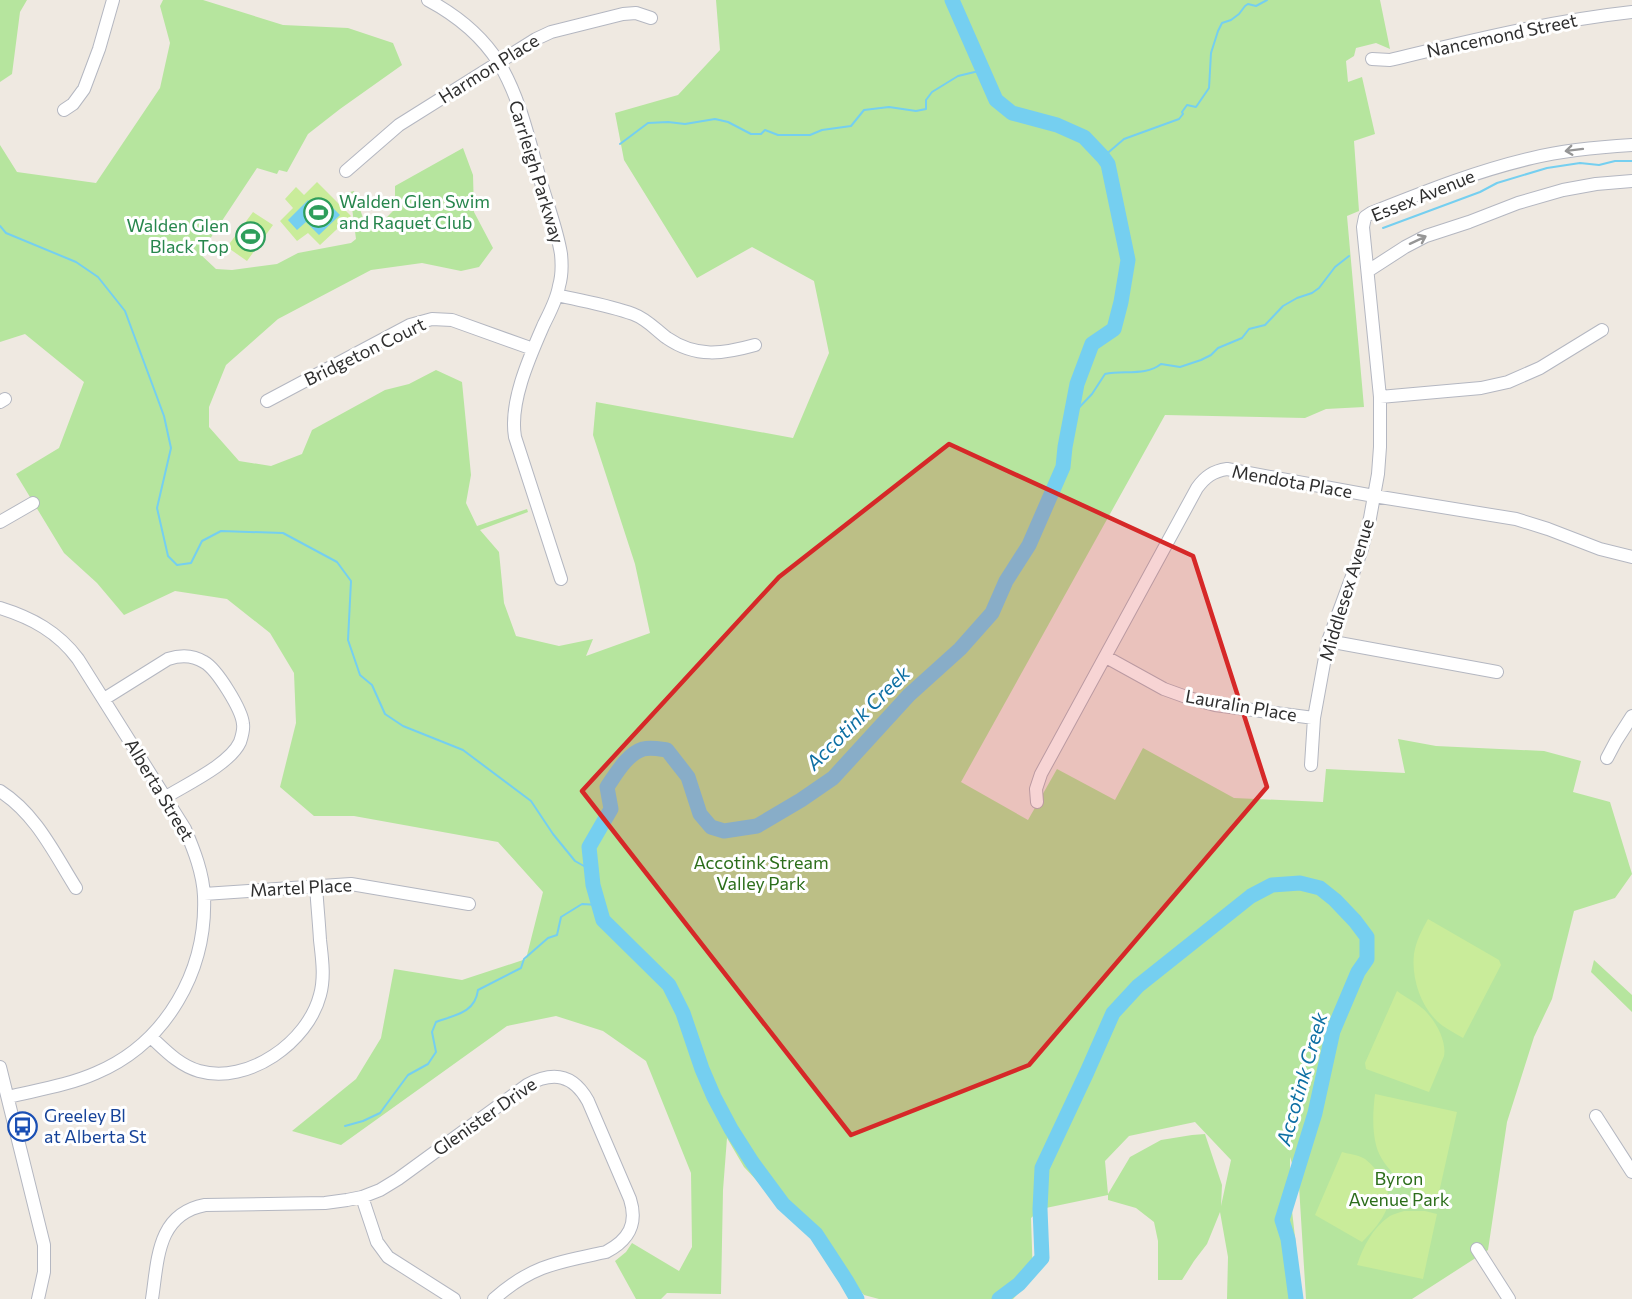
<svg xmlns="http://www.w3.org/2000/svg" width="1632" height="1299" font-family="Commissioner,sans-serif">
  <style>
    .green { fill: #b6e59e; fill-rule: evenodd }
    .pitch { fill: #c9ec9a }
    .water { fill: #75cff0 }
    .lines { fill: none; stroke-linecap: round; stroke-linejoin: round }
    .stream { stroke: #75cff0; stroke-width: 2 }
    .river { stroke: #75cff0; stroke-width: 15 }
    .minor-casing { stroke: #b4b7c1; stroke-width: 14 }
    .minor { stroke: #fff; stroke-width: 12 }
    .oneway { stroke: #969696 }
    .marked { fill: #d62828; fill-opacity: 0.2; stroke: #d62828; stroke-width: 4.5; stroke-linejoin: round }
    .labels { text-anchor: middle; stroke-width: 6; stroke-linejoin: round; paint-order: stroke }
    .street-label { font-size: 18px; fill: #2e2e2e; stroke: #fff }
    .leisure-label { font-size: 18px; fill: #27864d; stroke: #fff; text-anchor: start }
    .park-label { font-size: 18px; fill: #2c6e1b; stroke: #fff }
    .transit-label { font-size: 18px; fill: #164399; stroke: #fff; text-anchor: start }
    .water-label { font-size: 20px; font-style: italic; fill: #0d6fa3; stroke: #fff }
  </style>
  <rect width="100%" height="100%" fill="#efe9e1"/>
  <!-- green -->
  <path class="green" d="M0,0H27L20,12L12,74L0,82Z
    M163,0H203L283,25L348,28L393,43L402,65L340,109L308,134L287,172L279,170L277,174L257,168L200,254L216,269L232,270L277,264L298,253L351,243L356,239L350,192L354,191L367,230L377,227L395,209V186L463,148L473,175L474,212L493,248L479,267L461,271L422,263L371,270L278,319L226,365L209,407V427L239,461L271,466L302,454L312,430L385,390L409,384L436,370L462,382L471,475L466,503L477,526L527,509L528,512L480,530L499,552L504,603L516,636L559,646L593,639L586,656L650,633L635,564L593,435L596,402L793,438L829,353L814,281L752,247L697,278L624,160L615,113L678,95L720,50L716,0H1380L1390,49L1376,43L1356,48L1354,56L1346,61L1348,82L1362,77L1375,134L1354,141L1359,211L1347,216L1364,407L1326,409L1305,418L1165,415L961,782L1028,820L1057,769L1115,800L1143,748L1234,798L1323,802L1326,769L1405,773L1398,739L1436,746L1544,751L1581,761L1573,792L1610,802L1632,874L1615,898L1574,911L1552,999L1534,1037L1507,1122L1488,1250L1412,1299H1306L1299,1186L1290,1157V1193L1302,1299H1227L1228,1257L1220,1212L1207,1244L1194,1261L1182,1280H1158V1241L1154,1222L1136,1208L1108,1200V1195L1041,1209L1031,1218L1033,1278L1013,1299H879L864,1295L744,1167L727,1138L723,1190L721,1294L667,1293L661,1299H636L615,1261L626,1252L632,1243L679,1271L692,1247L691,1173L646,1061L603,1031L556,1016L507,1026L341,1145L292,1131L356,1079L381,1038L394,969L462,980L526,959L543,892L498,842L354,816H314L280,787L296,723L294,673L270,633L227,599L175,591L124,615L97,583L64,553L16,474L59,448L84,382L25,334L0,342V145L17,172L96,183L160,88L170,43L160,6ZM1195,1122L1231,1160L1221,1206L1222,1185L1205,1134L1192,1135L1161,1140L1130,1157L1108,1194L1105,1161L1129,1136Z
    M1594,960L1632,995V1012L1591,972Z"/>
  <!-- pitch -->
  <path class="pitch" d="M317,182L351,216L320,245L308,233L297,241L280,221L293,208L285,199L296,187L304,195Z
    M253,212L273,225L247,261L227,247Z
    M1428,919L1499,960L1501,965L1463,1038C1456,1034 1449,1030 1443,1026C1422,1011 1411,979 1414,954C1416,941 1422,930 1428,919Z
    M1397,991C1405,997 1414,1001 1422,1008C1434,1018 1447,1040 1444,1056L1429,1092L1366,1069L1365,1063Z
    M1375,1094L1457,1112L1438,1197C1413,1194 1382,1170 1376,1145C1372,1128 1373,1111 1375,1094Z
    M1342,1152C1349,1154 1359,1155 1365,1159C1378,1169 1394,1191 1387,1208C1382,1221 1372,1232 1362,1242L1315,1215Z
    M1404,1211H1425L1437,1214L1423,1279L1357,1265C1363,1247 1373,1227 1390,1216C1394,1214 1400,1212 1404,1211Z"/>
  <!-- water -->
  <path class="water" d="M308,200L323,215L332,207L340,215L319,235L306,222L297,230L288,220Z"/>
  <g class="lines">
    <!-- stream -->
    <path class="stream" d="M620,144L648,123L668,122L685,124L715,119L728,122L751,134H761L765,130L778,135H810L822,130L851,126L864,110L889,107L916,111L926,109V100L932,92L958,76L983,70
      M1103,157L1124,139L1179,119L1183,114L1182,112L1187,105L1196,107L1209,88L1211,53L1218,31L1222,23L1231,20L1239,14L1245,6L1248,4L1256,6L1267,0
      M0,226L6,233L76,262L98,277L125,311L164,416L171,448L157,508L168,556L177,565L191,563L202,541L221,531L283,533L337,562L351,581L348,640L360,675L372,685L385,714L403,726L463,750L531,801L553,834L575,861L591,870
      M1383,228L1480,192L1497,183L1547,168L1580,163L1599,165L1615,161H1632
      M1071,416L1092,394L1105,374C1124,370 1146,376 1161,364L1180,367L1201,360L1211,355L1218,348L1242,338L1249,329L1265,325L1283,306L1297,298L1312,293L1319,288L1335,267L1349,256
      M345,1126L363,1121L380,1113L408,1075L428,1064L436,1052L432,1032L436,1022C455,1015 475,1013 478,990L521,968L524,959L548,938L557,935L561,917L582,904L599,905"/>
    <!-- river -->
    <path class="river" d="M857,1299L846,1280L816,1234L783,1204L752,1162L731,1129L714,1097L702,1069L683,1013L669,985L603,920L593,885L589,847L611,809L607,787C616,774 627,754 643,749C651,747 660,749 667,750L688,777L700,814L711,827L724,831L757,826L801,800L833,778L909,695L960,649L992,613L1006,581L1029,545L1063,467L1065,447L1077,384L1092,344L1114,329L1121,302L1128,260L1108,164L1103,157L1084,137L1057,125L1012,113L996,100L952,0
      M999,1299L1019,1284L1042,1258L1040,1209L1042,1168L1087,1072L1113,1013L1138,986L1251,896L1272,885L1300,883L1320,888L1335,900L1355,921L1367,937V959L1358,972L1333,1031L1315,1113L1282,1220L1288,1239L1296,1299"/>
    <defs>
      <path id="minor" d="M428,0C456,15 482,36 499,63C520,98 529,140 540,179C547,204 557,229 561,254C562,264 562,276 559,286C557,299 550,312 544,324C530,356 509,402 515,437L561,579
        M1372,59L1390,60C1470,41 1550,21 1632,12
        M64,110L73,104L84,89L99,49L113,0
        M346,171L399,125L536,39L551,32L623,14L636,13L651,18
        M1368,271L1405,247L1426,236L1469,222L1518,203L1563,190L1596,184L1632,181
        M557,295C582,301 609,305 633,314C647,319 656,330 667,338C696,358 723,354 755,345
        M1380,397L1481,388L1508,382L1540,368L1602,330
        M267,401L410,325L432,319L452,320L533,349
        M0,402L5,399
        M0,522L33,503
        M0,608C32,618 58,632 78,659L185,829C194,850 203,873 204,896C207,970 167,1043 96,1073C69,1085 37,1090 8,1097
        M1328,641L1497,672
        M1106,657L1164,689L1189,698L1215,705L1314,718
        M104,699L168,659C180,655 193,655 204,662C217,669 242,710 243,724C244,730 242,736 240,742C230,764 187,784 166,797
        M1607,758L1616,741L1632,716
        M1311,765L1314,718L1328,641L1361,552L1370,518L1378,474L1380,447V397L1363,227L1365,217L1371,213C1424,192 1476,171 1532,158C1565,150 1598,147 1632,145
        M0,791C36,814 54,853 76,888
        M1037,802L1036,789L1041,774L1197,488C1205,477 1213,471 1227,469L1374,496L1516,519L1548,529L1600,549L1632,557
        M204,894L351,884L469,904
        M151,1037C166,1051 179,1065 199,1071C248,1085 308,1042 320,995C325,977 322,958 320,940C319,922 317,903 316,885
        M0,1067L44,1245V1272L38,1299
        M1596,1116L1632,1172
        M362,1197L377,1242L388,1257L454,1299
        M1477,1249L1509,1299
        M152,1299C158,1259 157,1214 205,1205L325,1203L347,1200L362,1197L380,1190L398,1179L527,1085C553,1071 573,1074 588,1101L630,1199C638,1224 629,1240 606,1252C559,1262 532,1265 494,1299"/>
    </defs>
    <!-- minor casing -->
    <use href="#minor" class="minor-casing"/>
    <!-- minor -->
    <use href="#minor" class="minor"/>
  </g>
  <!-- one-way arrows -->
  <defs><path id="oneway-shaft" d="M-6 0H5M1.5-3L5.5 0L1.5 3" fill="none" stroke-width="1.6" stroke-linecap="round" stroke-linejoin="round" transform="scale(1.5)"/></defs>
  <g class="oneway">
    <use href="#oneway-shaft" transform="translate(1574 150) rotate(173)"/>
    <use href="#oneway-shaft" transform="translate(1418 240) rotate(-25)"/>
  </g>
  <!-- marked area -->
  <path class="marked" d="M949,444L1193,556L1267,787L1029,1065L851,1135L582,791L779,577Z"/>
  <!-- icons -->
  <defs>
    <symbol id="stadium-ring" viewBox="-11 -11 22 22"><circle r="9.5" fill="#fff" stroke="#2e9e5b" stroke-width="1.5"/><path d="M0-5a6.5 5 0 1 0 0 10a6.5 5 0 1 0 0-10ZM-3.5-1.8h7v3.6h-7Z" fill="#2e9e5b"/></symbol>
    <symbol id="bus-ring" viewBox="-11 -11 22 22"><circle r="9.5" fill="#fff" stroke="#1a4fb4" stroke-width="1.5"/><path d="M-5-6H5V4H4V6H2V4H-2V6H-4V4H-5ZM-3.5-4V0h7V-4ZM-3.5 1.2v1.5H-2V1.2ZM2 1.2v1.5H3.5V1.2Z" fill="#1a4fb4"/></symbol>
  </defs>
  <g fill-rule="evenodd">
    <use href="#stadium-ring" x="302" y="196" width="33" height="33"/>
    <use href="#stadium-ring" x="234" y="220" width="33" height="33"/>
    <use href="#bus-ring" x="6" y="1110" width="33" height="33"/>
  </g>
  <g class="labels">
    <!-- street labels -->
    <g class="street-label">
      <text transform="translate(1502 36) rotate(-12)" y="6">Nancemond Street</text>
      <text transform="translate(489 69) rotate(-32)" y="6">Harmon Place</text>
      <text transform="translate(536 172) rotate(73)" y="6">Carrleigh Parkway</text>
      <text transform="translate(1423 196) rotate(-22)" y="6">Essex Avenue</text>
      <text transform="translate(365 352) rotate(-26)" y="6">Bridgeton Court</text>
      <text transform="translate(1292 482) rotate(10)" y="6">Mendota Place</text>
      <text transform="translate(1347 590) rotate(-73)" y="6">Middlesex Avenue</text>
      <text transform="translate(1241 706) rotate(10)" y="6">Lauralin Place</text>
      <text transform="translate(159 790) rotate(59)" y="6">Alberta Street</text>
      <text transform="translate(301 888) rotate(-3)" y="6">Martel Place</text>
      <text transform="translate(485 1117) rotate(-35)" y="6">Glenister Drive</text>
    </g>
    <!-- leisure labels -->
    <g class="leisure-label">
      <text x="339" y="208">Walden Glen Swim<tspan x="339" dy="21">and Raquet Club</tspan></text>
      <text x="229" y="232" text-anchor="end">Walden Glen<tspan x="229" dy="21">Black Top</tspan></text>
    </g>
    <!-- park labels -->
    <g class="park-label">
      <text x="761" y="869">Accotink Stream<tspan x="761" dy="21">Valley Park</tspan></text>
      <text x="1399" y="1185">Byron<tspan x="1399" dy="21">Avenue Park</tspan></text>
    </g>
    <!-- transit labels -->
    <g class="transit-label">
      <text x="44" y="1122">Greeley Bl<tspan x="44" dy="21">at Alberta St</tspan></text>
    </g>
    <!-- water labels -->
    <g class="water-label">
      <text transform="translate(858 718) rotate(-45)" y="7">Accotink Creek</text>
      <text transform="translate(1302 1079) rotate(-74)" y="7">Accotink Creek</text>
    </g>
  </g>
</svg>
